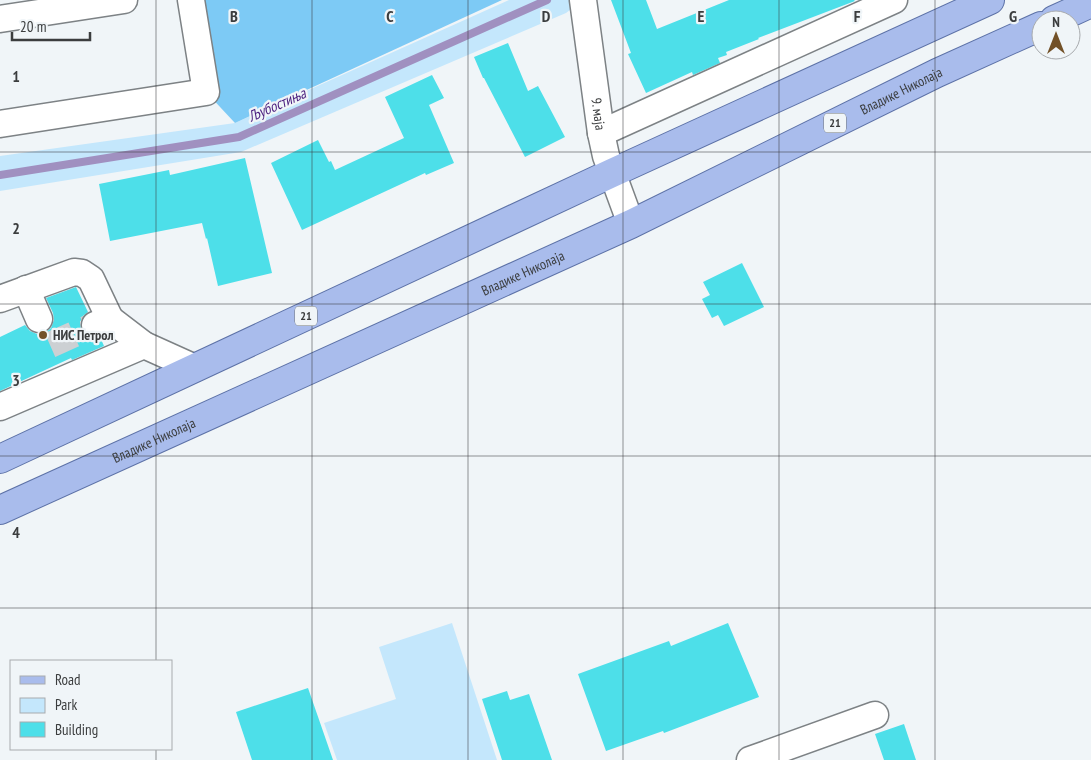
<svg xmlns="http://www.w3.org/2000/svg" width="1091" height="760" font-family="'PT Sans Narrow',sans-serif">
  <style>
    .green { fill: #c4e7fc }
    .forest { fill: #7dcaf5 }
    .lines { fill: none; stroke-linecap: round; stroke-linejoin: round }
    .stream { stroke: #a090c0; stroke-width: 8 }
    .building { fill: #4ddfe9 }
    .minor-tunnel { stroke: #ccd0d3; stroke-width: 26; stroke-dasharray: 26 13; stroke-linecap: butt }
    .minor-casing { stroke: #7d8285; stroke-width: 29 }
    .major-casing { stroke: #5d72a7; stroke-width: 30 }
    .minor { stroke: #fff; stroke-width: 26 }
    .major { stroke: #a9bcec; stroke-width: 28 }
    .grid { fill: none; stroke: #3b3d3e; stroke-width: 1; stroke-opacity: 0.55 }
    .poi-dot { fill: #725128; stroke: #f0f5f8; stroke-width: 2 }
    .labels { text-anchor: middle; stroke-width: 4.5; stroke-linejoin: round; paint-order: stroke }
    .shield { fill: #f0f5f8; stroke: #717476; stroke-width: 1 }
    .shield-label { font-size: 12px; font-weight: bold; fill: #3b3d3e }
    .street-label { font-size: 14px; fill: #3b3d3e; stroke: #f0f5f8 }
    .poi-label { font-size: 14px; font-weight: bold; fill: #3b3d3e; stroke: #f0f5f8; text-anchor: start }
    .water-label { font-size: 15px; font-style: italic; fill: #4a1d7e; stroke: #f0f5f8 }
    .grid-label { font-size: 16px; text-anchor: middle; font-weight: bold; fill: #3b3d3e; stroke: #f0f5f8; stroke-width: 4.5; stroke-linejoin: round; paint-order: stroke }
  </style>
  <rect width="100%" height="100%" fill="#f0f5f8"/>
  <!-- green -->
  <path class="green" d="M509,0H583L566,13L241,152L0,191V156L235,123Z
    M452,623L497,760H337L324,723L396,699L379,647Z"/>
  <!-- forest -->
  <path class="forest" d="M191,0H502L235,123L206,92Z"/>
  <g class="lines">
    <!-- stream -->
    <path class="stream" d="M0,175L239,137L547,0"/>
  </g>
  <!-- building -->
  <path class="building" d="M611,0H646L657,29L729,0H854L855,1L758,38L759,39L726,52L727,55L718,58L720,63L693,75L692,72L646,93L628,54L631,53Z
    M508,43L528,91L538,86L565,137L525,157L484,78H483L474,57Z
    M432,75L444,98L429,105L454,163L426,175L425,173L302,230L271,163L318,140L329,162L331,161L335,170L404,138L385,97Z
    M245,158L272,273L218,286L207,238L206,239L202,223L110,241L99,184L169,170L170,175Z
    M742,263L764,307L724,326L718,315L712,318L702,299L710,295L703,282Z
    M76,287L88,312L83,316L80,322L81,331L86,337L92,340L101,339L104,346L72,360L71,358L0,391V337L25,325L30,331L37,334L45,333L51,328L54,320L53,313L46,298Z
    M728,623L759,697L664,733L663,731L606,751L578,674L669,641L671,646Z
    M308,688L333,760H252L236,712Z
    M507,691L510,700L529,694L552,760H502L482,699Z
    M904,724L916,760H884L875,734Z"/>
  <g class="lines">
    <!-- minor-tunnel -->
    <path class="minor-tunnel" d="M50,345L95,325"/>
    <defs>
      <g id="minor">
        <path id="s1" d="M583,0L601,133L606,156L631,224"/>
        <path d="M0,19L124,0"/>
        <path d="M0,124L206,92L191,0"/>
        <path d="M601,133L894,0"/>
        <path d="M26,289L39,319"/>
        <path d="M0,299L74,272L82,273L91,279L110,319"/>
        <path d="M95,325L110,319L144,345L195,368"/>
        <path d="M0,407L144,345"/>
        <path d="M750,760L875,715"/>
      </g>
      <g id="major">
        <path d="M1054,20L1091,3"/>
        <path d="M0,459L612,173L990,0"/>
        <path id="s2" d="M0,510L631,224L937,73L1041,26"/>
      </g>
    </defs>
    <!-- minor casing -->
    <use href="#minor" class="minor-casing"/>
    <!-- major casing -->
    <use href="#major" class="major-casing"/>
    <!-- minor -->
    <use href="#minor" class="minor"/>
    <!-- major -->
    <use href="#major" class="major"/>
  </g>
  <!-- grid -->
  <path class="grid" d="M156,0V661M312,0V760M468,0V760M623,0V760M779,0V760M935,0V760M0,152H1091M0,304H1091M0,456H1091M0,608H1091M156,749V760"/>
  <!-- markers -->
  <circle class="poi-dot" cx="43" cy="335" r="5"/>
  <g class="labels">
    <!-- shield labels -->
    <g class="shield">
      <rect x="824" y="113.5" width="22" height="19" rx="4"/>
      <rect x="295" y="306.5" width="22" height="19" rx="4"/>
    </g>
    <g class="shield-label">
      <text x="835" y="127">21</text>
      <text x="306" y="320">21</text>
    </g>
    <!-- street labels -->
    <g class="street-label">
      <text dy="5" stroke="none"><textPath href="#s2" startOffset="994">Владике Николаја</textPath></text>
      <text dy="5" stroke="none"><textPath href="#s1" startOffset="115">9. маја</textPath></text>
      <text dy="5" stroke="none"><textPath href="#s2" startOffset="574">Владике Николаја</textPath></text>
      <text dy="5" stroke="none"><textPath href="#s2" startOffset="169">Владике Николаја</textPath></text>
    </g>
    <!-- poi labels -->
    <g class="poi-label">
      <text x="53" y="340">НИС Петрол</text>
    </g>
    <!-- water labels -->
    <g class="water-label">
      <text transform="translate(277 105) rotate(-24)" y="5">Љубостиња</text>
    </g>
  </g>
  <g class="grid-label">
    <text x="234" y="22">B</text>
    <text x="390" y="22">C</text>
    <text x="546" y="22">D</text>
    <text x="701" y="22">E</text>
    <text x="857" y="22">F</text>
    <text x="1013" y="22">G</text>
    <text x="16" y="82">1</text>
    <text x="16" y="234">2</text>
    <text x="16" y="386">3</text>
    <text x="16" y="538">4</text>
  </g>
  <!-- legend -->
  <rect x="10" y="660" width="162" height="90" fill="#f0f5f8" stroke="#a8abae"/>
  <rect x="20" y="676" width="25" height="8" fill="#a9bcec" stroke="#a8abae"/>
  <text x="55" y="685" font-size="15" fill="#3b3d3e">Road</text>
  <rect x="20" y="698" width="25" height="15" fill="#c4e7fc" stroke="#a8abae"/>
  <text x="55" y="710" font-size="15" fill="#3b3d3e">Park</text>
  <rect x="20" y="722" width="25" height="15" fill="#4ddfe9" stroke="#a8abae"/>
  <text x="55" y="735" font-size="15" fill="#3b3d3e">Building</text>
  <!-- north arrow -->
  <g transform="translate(1056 35)"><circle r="24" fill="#f0f5f8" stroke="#a8abae"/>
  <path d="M0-4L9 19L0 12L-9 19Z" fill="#725128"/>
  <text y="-8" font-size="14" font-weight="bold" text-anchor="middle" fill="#3b3d3e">N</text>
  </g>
  <!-- scale -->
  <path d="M12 32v8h78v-8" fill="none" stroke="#3b3d3e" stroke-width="2.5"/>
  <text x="20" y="32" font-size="15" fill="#3b3d3e" stroke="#f0f5f8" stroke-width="4" paint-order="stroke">20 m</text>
</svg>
